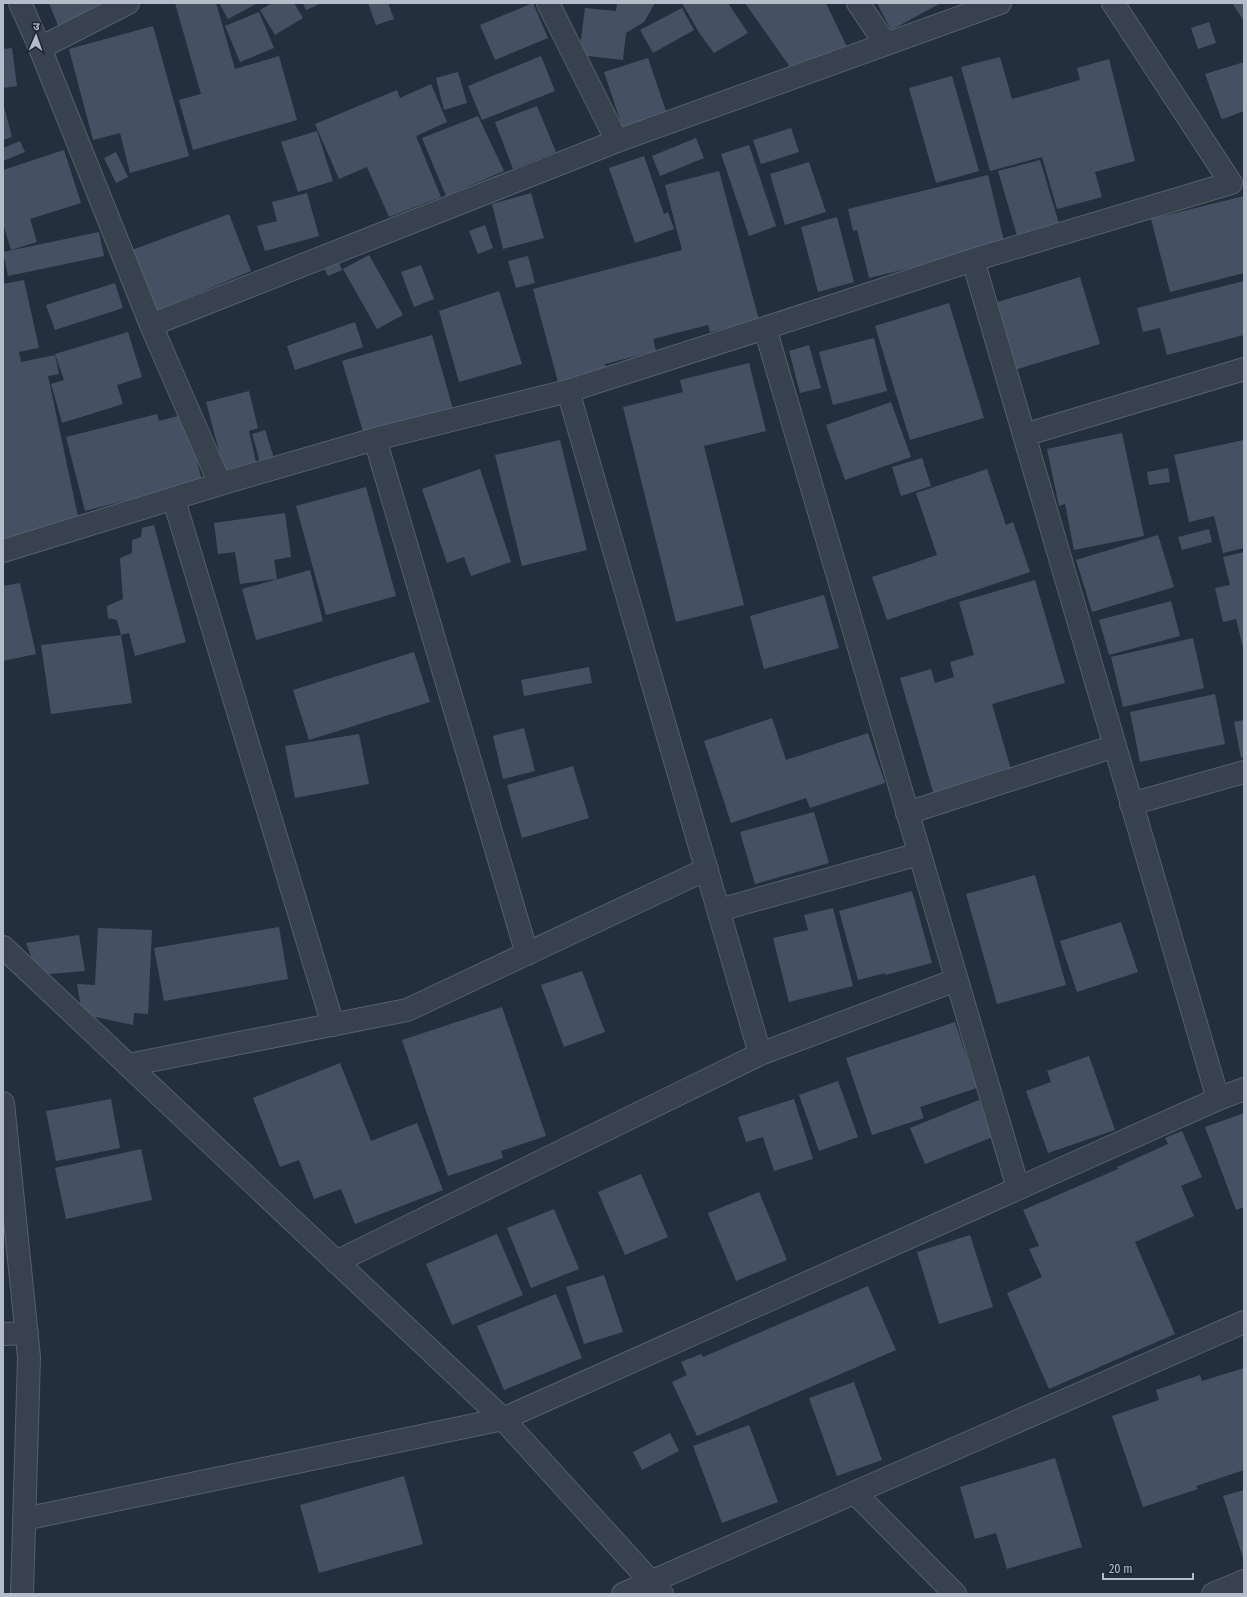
<svg xmlns="http://www.w3.org/2000/svg" width="1247" height="1597" font-family="'Fira Sans Condensed','Noto Sans Devanagari',sans-serif">
  <style>
    .building { fill: #455162 }
    .lines { fill: none; stroke-linecap: round; stroke-linejoin: round }
    .minor-casing { stroke: #565f6c; stroke-width: 24 }
    .minor { stroke: #38414e; stroke-width: 22 }
  </style>
  <rect width="100%" height="100%" fill="#242f3e"/>
  <!-- building -->
  <path class="building" d="M49,3H118L59,28Z
    M175,3H216L235,69L279,56L297,120L193,150L179,100L201,94Z
    M219,3H258L228,19Z
    M272,3H294L303,18L275,35L260,10Z
    M303,3H322L306,10Z
    M368,3H388L394,19L376,25Z
    M533,3L548,38L495,60L480,25Z
    M617,3H655L644,22L626,33L623,60L579,55L585,8L616,11Z
    M682,3H728L748,33L714,53L700,34Z
    M745,3H826L848,49L790,67Z
    M877,3H941L891,30Z
    M1232,3H1244V21Z
    M682,8L694,30L653,53L640,30Z
    M259,12L274,48L240,62L225,26Z
    M1209,22L1216,43L1198,49L1191,28Z
    M153,26L189,156L130,173L120,133L93,140L69,49Z
    M12,48L17,86L3,88V49Z
    M541,56L555,91L482,120L468,86Z
    M1000,57L1012,99L1080,80L1077,68L1109,59L1135,161L1095,172L1102,197L1057,209L1042,157L990,171L961,67Z
    M648,58L668,117L624,132L604,72Z
    M1244,62V111L1223,119L1221,118L1205,74Z
    M458,72L467,103L444,110L436,78Z
    M952,76L979,171L936,183L909,88Z
    M431,84L447,122L416,136L441,197L389,217L367,167L339,179L315,124L397,90L400,98Z
    M3,103L12,137L3,140Z
    M537,106L556,152L513,169L495,122Z
    M478,116L504,171L446,196L422,138Z
    M791,128L799,152L761,164L753,140Z
    M317,131L333,181L298,192L281,142Z
    M696,138L704,158L660,176L652,156Z
    M20,141L25,152L3,161V148Z
    M749,145L776,226L749,236L721,154Z
    M64,150L81,203L30,219L37,242L11,250L3,224V170Z
    M116,152L128,177L116,183L104,158Z
    M644,156L664,214L668,212L674,229L635,243L609,168Z
    M1040,160L1060,227L1018,239L998,171Z
    M809,162L826,212L785,225L770,174Z
    M719,171L759,320L710,332L708,325L653,339L656,351L605,364L606,369L558,382L533,289L682,250L665,185Z
    M988,175L1005,245L869,278L857,230L853,231L848,209Z
    M307,193L319,236L265,251L257,226L277,221L272,202Z
    M531,193L544,238L503,249L492,204Z
    M1244,196V273L1170,292L1151,219Z
    M229,214L251,271L154,312L132,250Z
    M837,217L854,282L818,292L801,227Z
    M485,225L493,248L478,254L469,231Z
    M99,232L104,256L8,276L3,252Z
    M334,253L342,270L328,276L320,260Z
    M369,255L403,315L377,329L343,269Z
    M528,256L535,283L516,288L508,261Z
    M421,265L434,299L414,307L401,272Z
    M1080,277L1100,344L1008,372L988,305Z
    M24,280L39,348L19,352L21,362L55,355L59,374L48,376L79,521L3,538V284Z
    M1244,281V335L1167,355L1160,328L1143,332L1137,308Z
    M115,283L123,308L55,330L46,305Z
    M499,291L522,364L459,382L439,311Z
    M949,303L984,418L910,440L875,326Z
    M355,322L363,347L295,370L287,346Z
    M128,332L142,377L117,385L123,404L62,423L51,384L64,380L55,354Z
    M432,335L453,409L364,435L342,361Z
    M874,338L887,391L833,405L819,352Z
    M809,345L821,388L800,393L789,351Z
    M749,363L766,431L704,446L744,605L676,622L623,407L683,392L680,380Z
    M249,391L258,428L249,431L256,462L224,470L206,402Z
    M891,402L911,457L845,480L826,425Z
    M157,414L159,421L185,414L202,481L85,511L66,437Z
    M265,430L274,458L260,462L252,434Z
    M1122,433L1144,536L1074,550L1065,504L1059,506L1047,449Z
    M560,440L587,550L522,566L495,455Z
    M1244,440V548L1223,553L1214,516L1189,522L1174,455Z
    M922,458L931,486L901,496L892,467Z
    M1168,468L1170,482L1149,485L1147,472Z
    M480,469L511,562L471,576L464,557L447,563L422,489Z
    M987,469L1006,525L1013,522L1030,572L887,620L872,577L937,555L916,493Z
    M366,487L396,596L326,615L296,506Z
    M285,513L291,557L274,560L277,579L240,584L235,552L218,554L214,523Z
    M154,525L186,642L135,656L129,633L121,635L117,620L108,618L107,606L123,599L120,558L132,553V540L141,537L142,528Z
    M1209,529L1212,542L1182,550L1178,537Z
    M1158,535L1174,587L1092,612L1076,560Z
    M1244,552V647H1243L1236,619L1223,622L1215,588L1230,585L1223,557Z
    M310,570L323,621L256,640L242,589Z
    M1035,580L1065,683L992,704L1012,773L934,795L900,678L931,669L935,683L954,677L950,662L974,655L959,602Z
    M20,583L36,654L3,661V586Z
    M824,595L839,648L764,669L750,616Z
    M1171,601L1180,636L1109,655L1099,620Z
    M121,635L132,703L51,714L41,645Z
    M1193,638L1204,688L1123,707L1111,657Z
    M414,652L430,702L309,740L293,690Z
    M589,667L592,683L524,696L521,680Z
    M1215,694L1225,744L1140,762L1130,712Z
    M772,718L786,760L868,733L885,783L810,808L806,798L731,823L704,741Z
    M1244,720V757L1241,758L1234,722Z
    M524,728L535,771L503,779L493,736Z
    M359,734L369,784L295,798L285,746Z
    M573,766L589,818L522,838L507,785Z
    M814,812L829,863L755,884L740,832Z
    M1035,875L1066,985L997,1004L966,894Z
    M912,891L932,963L885,975V973L858,980L839,911Z
    M833,908L853,986L789,1002L773,938L808,930L804,915Z
    M1121,922L1138,972L1077,992L1060,941Z
    M279,927L288,979L164,1001L154,948Z
    M98,928L152,930L148,1014L134,1013L133,1025L82,1014L77,984L95,985Z
    M79,935L85,971L38,975L26,943Z
    M582,971L605,1032L564,1047L541,985Z
    M502,1007L546,1136L501,1151L503,1158L448,1176L402,1040Z
    M955,1022L977,1088L920,1107L924,1118L872,1135L846,1058Z
    M1089,1056L1115,1130L1048,1153L1026,1091L1051,1082L1047,1071Z
    M340,1063L371,1141L417,1123L443,1190L355,1224L341,1189L314,1199L299,1160L280,1167L253,1098Z
    M838,1081L858,1137L819,1151L799,1095Z
    M111,1099L120,1148L56,1161L46,1111Z
    M794,1099L813,1159L774,1171L763,1137L746,1142L738,1117Z
    M979,1100L993,1137L925,1164L910,1128Z
    M1244,1113V1207L1236,1210L1205,1127Z
    M1182,1131L1202,1177L1181,1186L1194,1216L1135,1242L1175,1334L1049,1389L1007,1293L1042,1277L1029,1249L1039,1246L1023,1210L1118,1169L1117,1167L1168,1144L1165,1138Z
    M141,1149L152,1200L66,1219L55,1168Z
    M641,1174L668,1237L625,1255L598,1192Z
    M759,1192L787,1260L736,1281L708,1213Z
    M554,1209L579,1269L531,1288L507,1228Z
    M497,1234L523,1295L452,1325L426,1264Z
    M970,1235L993,1307L939,1324L917,1252Z
    M604,1275L623,1332L584,1344L566,1287Z
    M868,1286L896,1350L697,1436L672,1382L687,1375L681,1362L701,1354L703,1357Z
    M556,1294L582,1358L504,1390L477,1326Z
    M1244,1368V1470L1196,1486L1198,1489L1143,1507L1112,1416L1159,1400L1156,1390L1200,1375L1202,1381Z
    M854,1382L882,1460L837,1476L809,1398Z
    M749,1425L778,1502L722,1523L693,1446Z
    M670,1433L679,1451L642,1470L633,1452Z
    M1055,1458L1082,1547L1007,1569L996,1533L975,1539L960,1487Z
    M404,1476L423,1544L319,1573L300,1505Z
    M1244,1490V1561L1223,1496Z"/>
  <g class="lines">
    <defs>
      <path id="minor" d="M20,3L40,48L151,325L220,484
        M548,3L617,141L1000,3
        M858,3L885,43
        M40,48L128,3
        M973,260L1218,1099
        M151,325L617,141
        M765,328L1018,1188
        M568,391L760,1054L956,980
        M1024,435L1244,369
        M375,439L527,954
        M174,500L333,1025
        M3,551L220,484L375,439L568,391L765,328L973,260L1231,183L1113,3
        M1131,804L1244,772
        M907,813L1115,746
        M719,910L919,854
        M3,947L503,1419
        M128,1065L407,1010L707,869
        M3,1103L29,1357L22,1594
        M336,1262L760,1054
        M3,1334L27,1333
        M855,1493L955,1594
        M24,1519L503,1419
        M623,1594L1244,1322
        M662,1594L503,1419L1218,1099L1244,1089
        M1213,1594L1244,1581"/>
    </defs>
    <!-- minor casing -->
    <use href="#minor" class="minor-casing"/>
    <!-- minor -->
    <use href="#minor" class="minor"/>
  </g>
  <!-- border -->
  <rect width="1247" height="1597" fill="none" stroke="#b4bcc9" stroke-width="8"/>
  <!-- north arrow -->
  <g transform="translate(36 36) rotate(2)" stroke="#1d2633" stroke-width="3" paint-order="stroke">
  <path d="M0-3L7 15L0 10L-7 15Z" fill="#b4bcc9"/>
  <text y="-6" font-size="11" font-weight="bold" text-anchor="middle" fill="#b4bcc9">उ</text>
  </g>
  <!-- scale -->
  <path d="M1103 1573v6h90v-6" fill="none" stroke="#b4bcc9" stroke-width="2"/>
  <text x="1109" y="1573" font-size="12" fill="#b4bcc9" stroke="#1d2633" stroke-width="3" paint-order="stroke">20 m</text>
</svg>
